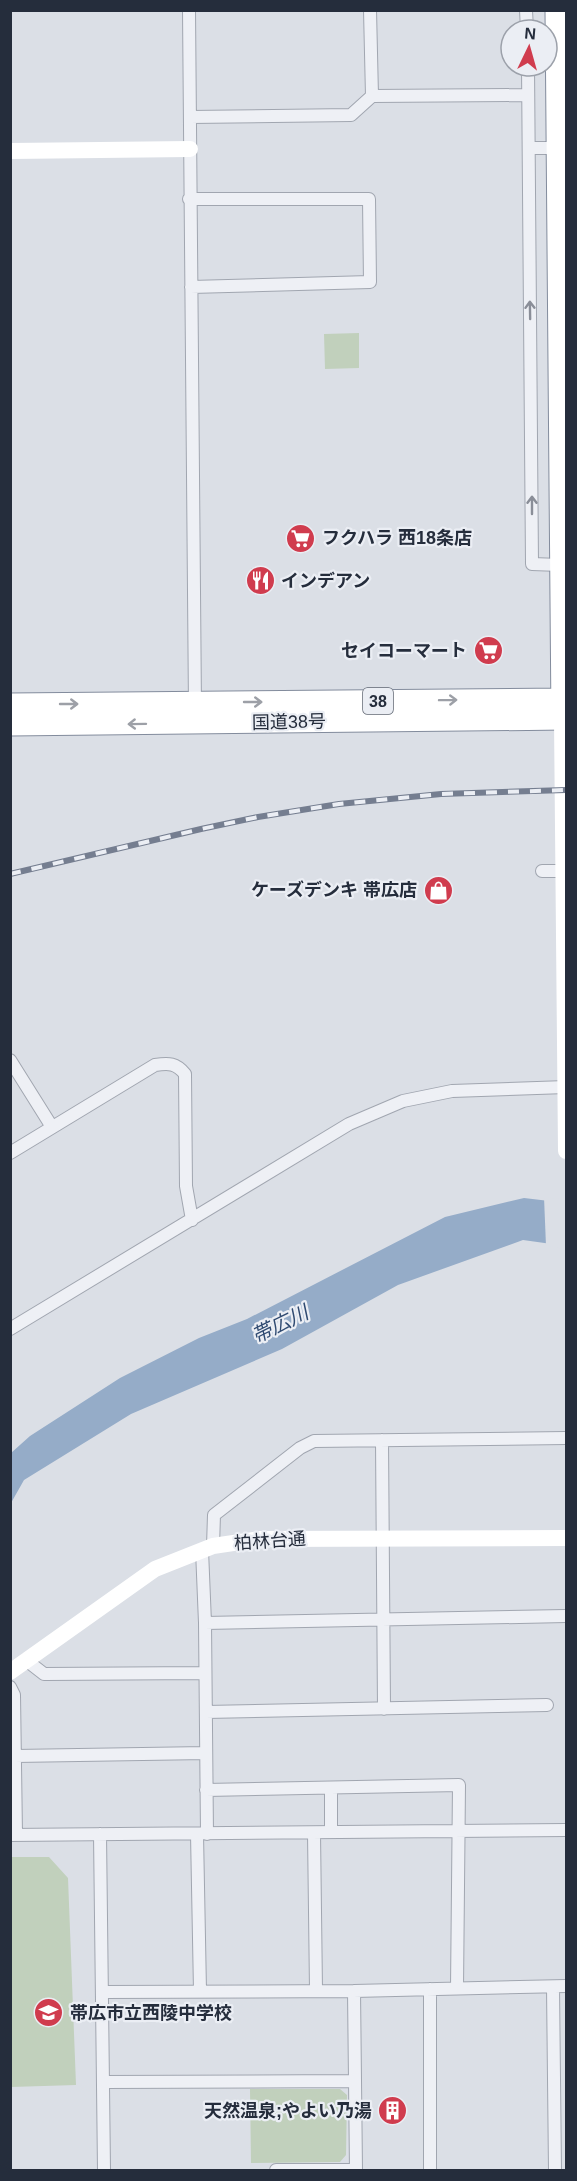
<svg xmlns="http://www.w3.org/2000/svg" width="577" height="2181" font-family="Arial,'Noto Sans JP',sans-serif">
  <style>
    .green { fill: #c1d0bc }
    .water { fill: #95acc8 }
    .pier { fill: #dbdfe6 }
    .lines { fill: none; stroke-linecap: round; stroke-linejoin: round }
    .street-casing { stroke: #a1a6b0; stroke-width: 14 }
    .highway-casing { stroke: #838c9d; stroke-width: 23 }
    .street { stroke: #eef0f5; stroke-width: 12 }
    .secondary { stroke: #fff; stroke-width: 16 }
    .highway { stroke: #fff; stroke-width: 21 }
    .rail-casing { stroke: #757e90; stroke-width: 6 }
    .rail { stroke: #ebeef4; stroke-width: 4; stroke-dasharray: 11; stroke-linecap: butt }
    .oneway { stroke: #8a8e98 }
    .oneway2 { stroke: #9da0a7 }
    .labels { text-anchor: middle; stroke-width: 4.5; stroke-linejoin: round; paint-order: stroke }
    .shield { fill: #ebeef4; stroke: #606773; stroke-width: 1.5 }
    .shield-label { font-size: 16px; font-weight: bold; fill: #252d3c }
    .poi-label { font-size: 18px; font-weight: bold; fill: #252d3c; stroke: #ebeef4; text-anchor: start }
    .street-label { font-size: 18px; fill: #252d3c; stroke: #ebeef4 }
    .water-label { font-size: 20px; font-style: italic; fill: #2f4a71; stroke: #ebeef4 }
  </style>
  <rect width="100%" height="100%" fill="#dbdfe6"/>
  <!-- green -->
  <path class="green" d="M359,333V368L325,369L324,334Z
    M11,1857H49L68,1878L76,2085L11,2087Z
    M250,2089H340L347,2095L346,2155L340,2162L251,2163Z"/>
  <!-- water -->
  <path class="water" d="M524,1198L566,1203V1246L523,1240L398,1285L282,1349L131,1414L24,1480L11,1503V1453L30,1436L120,1378L199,1338L247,1319L445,1217Z"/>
  <!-- pier -->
  <path class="pier" d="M544,1197L566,1200V1249L546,1246Z"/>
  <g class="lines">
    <defs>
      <path id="street" d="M189,10L195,708
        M370,10L372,96
        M526,10L527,30
        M528,66L532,564L560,565
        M190,117L351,115L372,96L528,95
        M529,148H560
        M189,199H369L370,282L191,287
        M542,871H566
        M10,1060L52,1127
        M10,1153L155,1065C169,1063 176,1063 185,1074L186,1186L192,1220
        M10,1329L349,1124L403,1101L452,1091L566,1087
        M382,1440L384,1709
        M213,1546L214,1515L300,1448L314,1441L566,1438
        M202,1550L205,1623L207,1834
        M205,1623L566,1616
        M26,1660L44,1674L205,1673
        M10,1687L14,1695L16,1834
        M206,1712L547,1705
        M15,1756L206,1753
        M331,1788V1832
        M206,1790L459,1785L457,1988
        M314,1833L316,1990
        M100,1834L104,2170
        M197,1834L200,1991
        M10,1835L566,1830
        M553,1987L555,2170
        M430,1989V2170
        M354,1991L356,2170
        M102,1992L354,1991L566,1986
        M103,2082L354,2081
        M276,2170H356"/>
      <path id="highway" d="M556,10L562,719
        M10,704L566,699
        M10,725L566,719"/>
    </defs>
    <!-- street casing -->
    <use href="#street" class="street-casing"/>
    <!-- highway casing -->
    <use href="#highway" class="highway-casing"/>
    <!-- street -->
    <use href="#street" class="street"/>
    <!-- secondary -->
    <path class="secondary" d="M10,151L190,149
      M562,719L566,1151
      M10,1672L155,1569L213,1546L260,1539L566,1538"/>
    <!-- highway -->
    <use href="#highway" class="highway"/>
    <defs>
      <path id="rail" d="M10,874L201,829L258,817L339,804L441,794L566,790"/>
    </defs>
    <!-- rail casing -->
    <use href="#rail" class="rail-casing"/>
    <!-- rail -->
    <use href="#rail" class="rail"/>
  </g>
  <!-- one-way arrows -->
  <defs><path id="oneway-shaft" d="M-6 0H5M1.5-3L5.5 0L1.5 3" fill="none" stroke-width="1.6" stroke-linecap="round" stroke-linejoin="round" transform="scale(1.5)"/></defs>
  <g class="oneway">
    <use href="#oneway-shaft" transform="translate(530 310) rotate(-91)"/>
    <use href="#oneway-shaft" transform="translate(532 505) rotate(-90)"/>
  </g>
  <g class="oneway2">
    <use href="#oneway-shaft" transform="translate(448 700) rotate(-1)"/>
    <use href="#oneway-shaft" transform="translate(253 702)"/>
    <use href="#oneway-shaft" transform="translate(69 704)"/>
    <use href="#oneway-shaft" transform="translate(137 724) rotate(179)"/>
  </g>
  <!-- icons -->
  <defs>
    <symbol id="supermarket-disc" viewBox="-11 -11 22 22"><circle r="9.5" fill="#d03c4e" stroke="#ebeef4"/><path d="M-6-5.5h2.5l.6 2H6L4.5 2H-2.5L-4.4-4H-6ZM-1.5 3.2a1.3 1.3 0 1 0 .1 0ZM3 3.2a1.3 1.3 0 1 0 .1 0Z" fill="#fff"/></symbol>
    <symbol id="restaurant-disc" viewBox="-11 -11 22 22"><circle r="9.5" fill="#d03c4e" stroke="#ebeef4"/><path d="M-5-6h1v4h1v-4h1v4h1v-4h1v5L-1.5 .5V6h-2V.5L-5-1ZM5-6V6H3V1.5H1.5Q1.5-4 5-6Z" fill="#fff"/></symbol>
    <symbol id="shop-disc" viewBox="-11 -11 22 22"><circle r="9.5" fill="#d03c4e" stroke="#ebeef4"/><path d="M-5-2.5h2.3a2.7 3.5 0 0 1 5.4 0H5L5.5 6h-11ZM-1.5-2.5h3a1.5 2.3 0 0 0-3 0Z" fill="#fff"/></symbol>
    <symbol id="school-disc" viewBox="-11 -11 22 22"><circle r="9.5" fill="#d03c4e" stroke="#ebeef4"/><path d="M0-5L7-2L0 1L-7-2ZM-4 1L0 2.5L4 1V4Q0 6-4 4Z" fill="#fff"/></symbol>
    <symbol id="building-disc" viewBox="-11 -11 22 22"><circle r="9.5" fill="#d03c4e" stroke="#ebeef4"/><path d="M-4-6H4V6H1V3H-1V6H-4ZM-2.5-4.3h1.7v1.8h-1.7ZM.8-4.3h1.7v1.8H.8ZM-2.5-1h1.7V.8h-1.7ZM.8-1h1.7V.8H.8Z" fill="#fff"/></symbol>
  </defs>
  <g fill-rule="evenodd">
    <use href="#supermarket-disc" x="284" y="522" width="33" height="33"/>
    <use href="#restaurant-disc" x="244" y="564" width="33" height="33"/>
    <use href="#supermarket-disc" x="472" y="634" width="33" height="33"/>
    <use href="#shop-disc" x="422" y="874" width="33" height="33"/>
    <use href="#school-disc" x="32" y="1996" width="33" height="33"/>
    <use href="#building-disc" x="376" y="2094" width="33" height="33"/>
  </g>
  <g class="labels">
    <!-- shield labels -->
    <rect class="shield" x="363" y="688" width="30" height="26" rx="4.5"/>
    <g class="shield-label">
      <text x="378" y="707">38</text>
    </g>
    <!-- poi labels -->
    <g class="poi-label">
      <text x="322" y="544">フクハラ 西18条店</text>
      <text x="281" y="587">インデアン</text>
      <text x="467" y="657" text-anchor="end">セイコーマート</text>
      <text x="417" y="896" text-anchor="end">ケーズデンキ 帯広店</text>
      <text x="70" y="2019">帯広市立西陵中学校</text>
      <text x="372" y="2117" text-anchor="end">天然温泉;やよい乃湯</text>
    </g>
    <!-- street labels -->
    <g class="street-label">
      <text transform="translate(289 722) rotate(-1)" y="6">国道38号</text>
      <text transform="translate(270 1541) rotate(-4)" y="6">柏林台通</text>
    </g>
    <!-- water labels -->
    <g class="water-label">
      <text transform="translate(280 1324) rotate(-26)" y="7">帯広川</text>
    </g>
  </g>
  <!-- border -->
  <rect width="577" height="2181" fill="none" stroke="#252d3c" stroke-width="24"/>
  <!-- north arrow -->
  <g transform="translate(529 48) rotate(5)"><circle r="28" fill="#ebeef4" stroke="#9ca1aa" stroke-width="1.5"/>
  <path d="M0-4.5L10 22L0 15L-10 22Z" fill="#d03c4e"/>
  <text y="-9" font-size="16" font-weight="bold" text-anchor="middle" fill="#252d3c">N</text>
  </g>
</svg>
